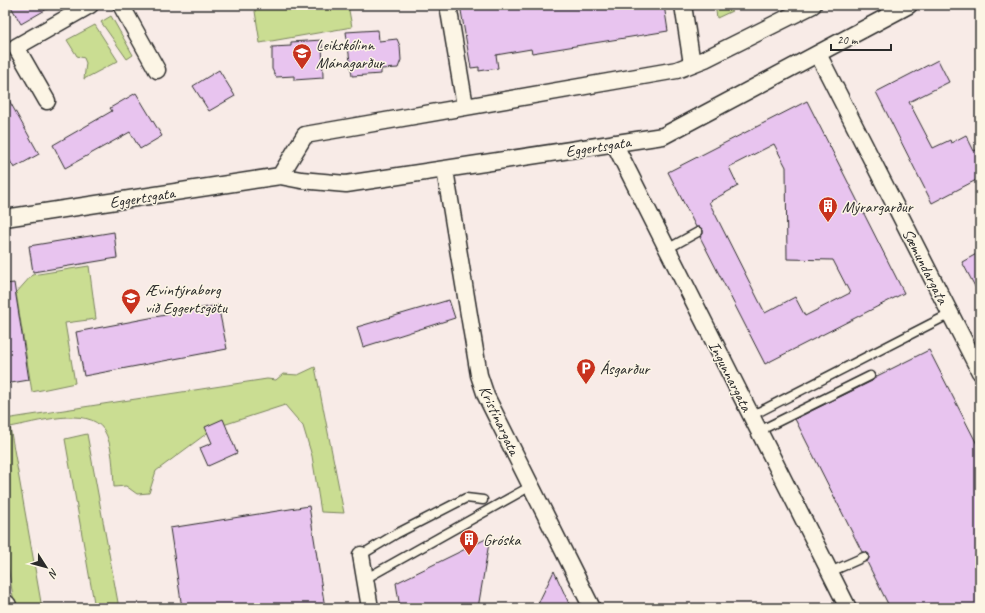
<svg xmlns="http://www.w3.org/2000/svg" width="985" height="613" font-family="Caveat,sans-serif">
  <style>
    .green { fill: #cadd92; stroke: #7a845e }
    .building { fill: #e8c4ef; stroke: #2b2b2b; fill-rule: evenodd }
    .lines { fill: none; stroke-linecap: round; stroke-linejoin: round }
    .lane-casing { stroke: #2b2b2b; stroke-width: 11 }
    .street-casing { stroke: #2b2b2b; stroke-width: 19 }
    .secondary-casing { stroke: #2b2b2b; stroke-width: 25 }
    .lane { stroke: #fcf5e5; stroke-width: 8 }
    .street { stroke: #fcf5e5; stroke-width: 16 }
    .secondary { stroke: #fcf5e5; stroke-width: 22 }
    .labels { text-anchor: middle; stroke-width: 3; stroke-linejoin: round; paint-order: stroke }
    .poi-label { font-size: 16px; fill: #2b2b2b; stroke: #fcf5e5; text-anchor: start }
    .street-label { font-size: 16px; fill: #2b2b2b; stroke: #fcf5e5 }
  </style>
  <rect width="100%" height="100%" fill="#f8ebe7"/>
  <filter id="ink" filterUnits="userSpaceOnUse"><feTurbulence type="fractalNoise" baseFrequency=".025" numOctaves="2"/><feDisplacementMap in="SourceGraphic" scale="8" xChannelSelector="R" yChannelSelector="G"/><feConvolveMatrix kernelMatrix="1 2 1 2 8 2 1 2 1" color-interpolation-filters="sRGB"/></filter>
  <g filter="url(#ink)">
    <!-- green -->
    <path class="green" d="M254,5H348L352,27L260,43Z
      M715,5H726L732,11L717,18Z
      M111,16L133,55L127,59L101,22Z
      M95,25L118,61L84,79L86,63L84,58L77,56L67,40Z
      M89,266L96,319L65,323L75,383L32,392L16,293L32,275Z
      M315,367L344,513L321,512L312,456L303,426L285,405L214,428L156,471L149,493L137,494L126,486L114,487C113,470 113,445 104,430C88,405 34,423 10,427L42,608H15L5,550V419L267,379L276,380L283,374L298,375Z
      M87,434L119,608H95L65,439Z"/>
    <!-- building -->
    <path class="building" d="M10,5H54L21,24Z
      M460,5H664L668,31L532,53L531,49L496,55L498,68L479,71V67L471,68Z
      M378,30L379,41L397,39L400,46L401,60L398,68L381,69V74L352,76L346,32Z
      M322,40L323,78L294,80V76L276,77L272,69V47L291,46V42Z
      M938,60L949,82L909,102L933,148L950,140L951,143L966,135L974,151L980,148V178L932,203L876,92Z
      M219,70L235,96L209,111L193,86Z
      M5,93L39,154L14,168L5,152Z
      M136,93L162,136L140,149L130,132L65,168L53,145L112,111L110,108Z
      M807,101L904,293L765,364L700,237L703,234V230L700,227H696L668,172ZM774,144L786,167L787,259L833,260L850,293L805,316L795,297L765,313L709,202L738,186L729,167Z
      M114,232L117,258L33,272L29,246Z
      M980,252V296L962,262Z
      M14,283L29,380L5,384V284Z
      M449,300L455,318L363,347L357,327Z
      M218,305L227,349L84,376L76,332Z
      M929,350L980,450V608H890L867,562L869,558V554L865,552H862L795,419L872,381L875,377Z
      M223,419L237,453L208,466L200,448L212,443L205,427Z
      M309,506L325,608H182L170,528Z
      M490,537L478,608H400L396,583Z
      M554,571L571,608H536Z"/>
    <g class="lines">
      <defs>
        <path id="lane" d="M667,249L698,232
          M751,416L950,314
          M759,431L870,376
          M361,555L396,534L466,498L483,500
          M830,572L864,557
          M365,579L531,486"/>
        <path id="street" d="M121,5L157,70
          M448,5L465,106
          M683,5L692,64
          M818,54L980,372
          M47,101L16,47L90,5
          M614,143L848,608
          M445,170L479,375L486,396L592,608
          M280,176L305,135L677,70L705,59L813,5
          M5,218L280,176L301,180L346,184L663,136L909,5
          M361,555L370,608"/>
        <path id="secondary" d="M5,606V608"/>
      </defs>
      <!-- lane casing -->
      <use href="#lane" class="lane-casing"/>
      <!-- street casing -->
      <use href="#street" class="street-casing"/>
      <!-- secondary casing -->
      <use href="#secondary" class="secondary-casing"/>
      <!-- lane -->
      <use href="#lane" class="lane"/>
      <!-- street -->
      <use href="#street" class="street"/>
      <!-- secondary -->
      <use href="#secondary" class="secondary"/>
    </g>
  </g>
  <!-- icons -->
  <defs>
    <symbol id="school-pin" viewBox="-11 -11 22 30"><path d="M0 17L-7.5 6A9.5 9.5 0 1 1 7.5 6Z" fill="#c8321e" stroke="#fcf5e5"/><path d="M0-5L7-2L0 1L-7-2ZM-4 1L0 2.5L4 1V4Q0 6-4 4Z" fill="#fff"/></symbol>
    <symbol id="building-pin" viewBox="-11 -11 22 30"><path d="M0 17L-7.5 6A9.5 9.5 0 1 1 7.5 6Z" fill="#c8321e" stroke="#fcf5e5"/><path d="M-4-6H4V6H1V3H-1V6H-4ZM-2.5-4.3h1.7v1.8h-1.7ZM.8-4.3h1.7v1.8H.8ZM-2.5-1h1.7V.8h-1.7ZM.8-1h1.7V.8H.8Z" fill="#fff"/></symbol>
    <symbol id="parking-pin" viewBox="-11 -11 22 30"><path d="M0 17L-7.5 6A9.5 9.5 0 1 1 7.5 6Z" fill="#c8321e" stroke="#fcf5e5"/><path d="M-3.5-5.5H1a3.5 3.5 0 0 1 0 7H-1V5.5H-3.5ZM-1-3.4V-.6H.8a1.4 1.4 0 0 0 0-2.8Z" fill="#fff"/></symbol>
  </defs>
  <g fill-rule="evenodd">
    <use href="#school-pin" x="291" y="42" width="22" height="30"/>
    <use href="#building-pin" x="817" y="195" width="22" height="30"/>
    <use href="#school-pin" x="120" y="287" width="22" height="30"/>
    <use href="#parking-pin" x="575" y="357" width="22" height="30"/>
    <use href="#building-pin" x="458" y="528" width="22" height="30"/>
  </g>
  <g class="labels">
    <!-- poi labels -->
    <g class="poi-label">
      <text x="316" y="50">Leikskólinn<tspan x="316" dy="18">Mánagarður</tspan></text>
      <text x="842" y="212">Mýrargarður</text>
      <text x="145" y="295">Ævintýraborg<tspan x="145" dy="18">við Eggertsgötu</tspan></text>
      <text x="600" y="374">Ásgarður</text>
      <text x="483" y="545">Gróska</text>
    </g>
    <!-- street labels -->
    <g class="street-label">
      <text transform="translate(598 146) rotate(-9)" y="6">Eggertsgata</text>
      <text transform="translate(142 197) rotate(-9)" y="6">Eggertsgata</text>
      <text transform="translate(926 266) rotate(63)" y="6">Sæmundargata</text>
      <text transform="translate(731 376) rotate(63)" y="6">Ingunnargata</text>
      <text transform="translate(500 420) rotate(65)" y="6">Kristínargata</text>
    </g>
  </g>
  <!-- margin -->
  <rect width="985" height="613" fill="none" stroke="#fcf5e5" stroke-width="20"/>
  <rect x="10" y="10" width="965" height="593" fill="none" stroke="#2b2b2b" stroke-width="1.5" filter="url(#ink)"/>
  <!-- north arrow -->
  <g transform="translate(46 567) rotate(126)" stroke="#fcf5e5" stroke-width="3" paint-order="stroke">
  <path d="M0-3L7 15L0 10L-7 15Z" fill="#2b2b2b"/>
  <text y="-6" font-size="11" font-weight="bold" text-anchor="middle" fill="#2b2b2b">N</text>
  </g>
  <!-- scale -->
  <path d="M831 44v6h60v-6" fill="none" stroke="#2b2b2b" stroke-width="2"/>
  <text x="837" y="44" font-size="12" fill="#2b2b2b" stroke="#fcf5e5" stroke-width="3" paint-order="stroke">20 m</text>
</svg>
